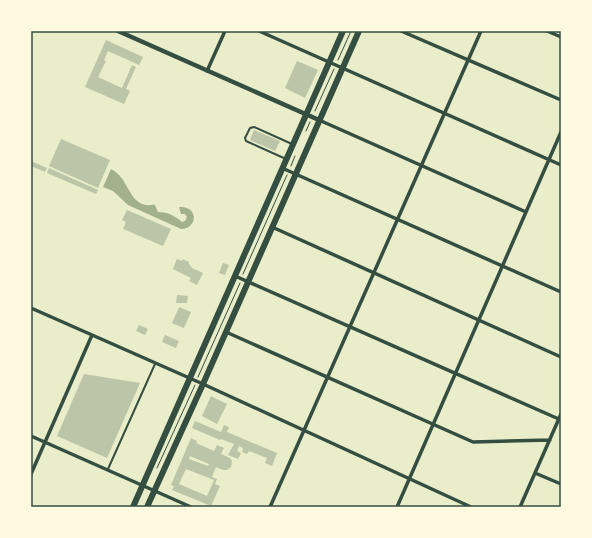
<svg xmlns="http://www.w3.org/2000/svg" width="592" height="538" font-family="Bitter,serif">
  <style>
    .water { fill: #a3b18a }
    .building { fill: #bcc5a7; fill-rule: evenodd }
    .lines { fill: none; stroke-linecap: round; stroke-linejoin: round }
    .path { stroke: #344e41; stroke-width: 1 }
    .service { stroke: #344e41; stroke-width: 2 }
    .minor { stroke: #344e41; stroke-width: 3.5 }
    .tertiary { stroke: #344e41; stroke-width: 4.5 }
    .primary { stroke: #344e41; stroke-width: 6 }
    .neatline { fill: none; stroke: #344e41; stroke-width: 1.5 }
  </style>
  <rect width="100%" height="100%" fill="#e9edc9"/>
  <!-- water -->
  <path class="water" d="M111,169C129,178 128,202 146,205C149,206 152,204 155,205L158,212C168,212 175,216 182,222L185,221L187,217L185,214H181L179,207C198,205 199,228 181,229L128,205L113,191L103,187Z"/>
  <!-- building -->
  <path class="building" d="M106,40L143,57L139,65L108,51L104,60L106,61L98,77L122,88L132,65L136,67L126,89L130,91L124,104L85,87Z
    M297,61L318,70L305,98L285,88Z
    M254,130L280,141L275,151L250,140Z
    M61,139L110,160L98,188L49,166Z
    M31,161L47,168L45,172L31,166Z
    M49,168L98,190L96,194L47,173Z
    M127,210L171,229L163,246L123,229L126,222L122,220Z
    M177,259L182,261L183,259L189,262V264L192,268L203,273L197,285L189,281L191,278L173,269Z
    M223,263L229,265L225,275L219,273Z
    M177,295L188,296L187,303H176Z
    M179,307L191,312L184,328L172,323Z
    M139,325L148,329L145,335L136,331Z
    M165,335L179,341L176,348L162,342Z
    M84,374L140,383L107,458L57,436Z
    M211,396L227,404L217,424L202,416Z
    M195,421L221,432L224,425L229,427L227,432L277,453L272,466L265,463L267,458L249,451L247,454L242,452L243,448L239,446L237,451L241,453L238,459L228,455L234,444L221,439L220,440L192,428Z
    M191,438L197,441L196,443L214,451L217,445L224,448L221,454L230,458L232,461L231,467L227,470H223L216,467L212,477L217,479L215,484L220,486L211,506L172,490L174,486L171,485ZM190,456L209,464L208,466L189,459ZM186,469L214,480L207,496L179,484Z"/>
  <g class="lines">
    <!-- path -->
    <path class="path" d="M338,60L351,31
      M315,111L334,69
      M306,131L310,122
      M291,166L295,156
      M243,274L287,175
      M198,377L240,283
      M157,468L195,385"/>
    <!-- service -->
    <path class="service" d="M286,159L246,141L245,138L250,128L254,127L292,144
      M108,469L155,364"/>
    <!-- minor -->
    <path class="minor" d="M259,31L561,165
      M401,31L561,100
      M547,31L561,37
      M207,71L225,31
      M319,120L526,212
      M282,168L561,292
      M272,227L561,357
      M235,276L561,420
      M31,308L203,384L471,507
      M226,332L473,442L550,440
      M31,436L191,507
      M535,473L561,484
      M31,474L92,335
      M270,507L481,31
      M397,507L561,132
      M520,507L561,414"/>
    <!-- tertiary -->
    <path class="tertiary" d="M118,31L319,120"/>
    <!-- primary -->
    <path class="primary" d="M133,507L343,31
      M147,507L203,384L359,31"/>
  </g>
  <!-- border -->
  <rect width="592" height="538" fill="none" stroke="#fefae0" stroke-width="64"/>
  <rect x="32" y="32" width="528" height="474" class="neatline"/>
</svg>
